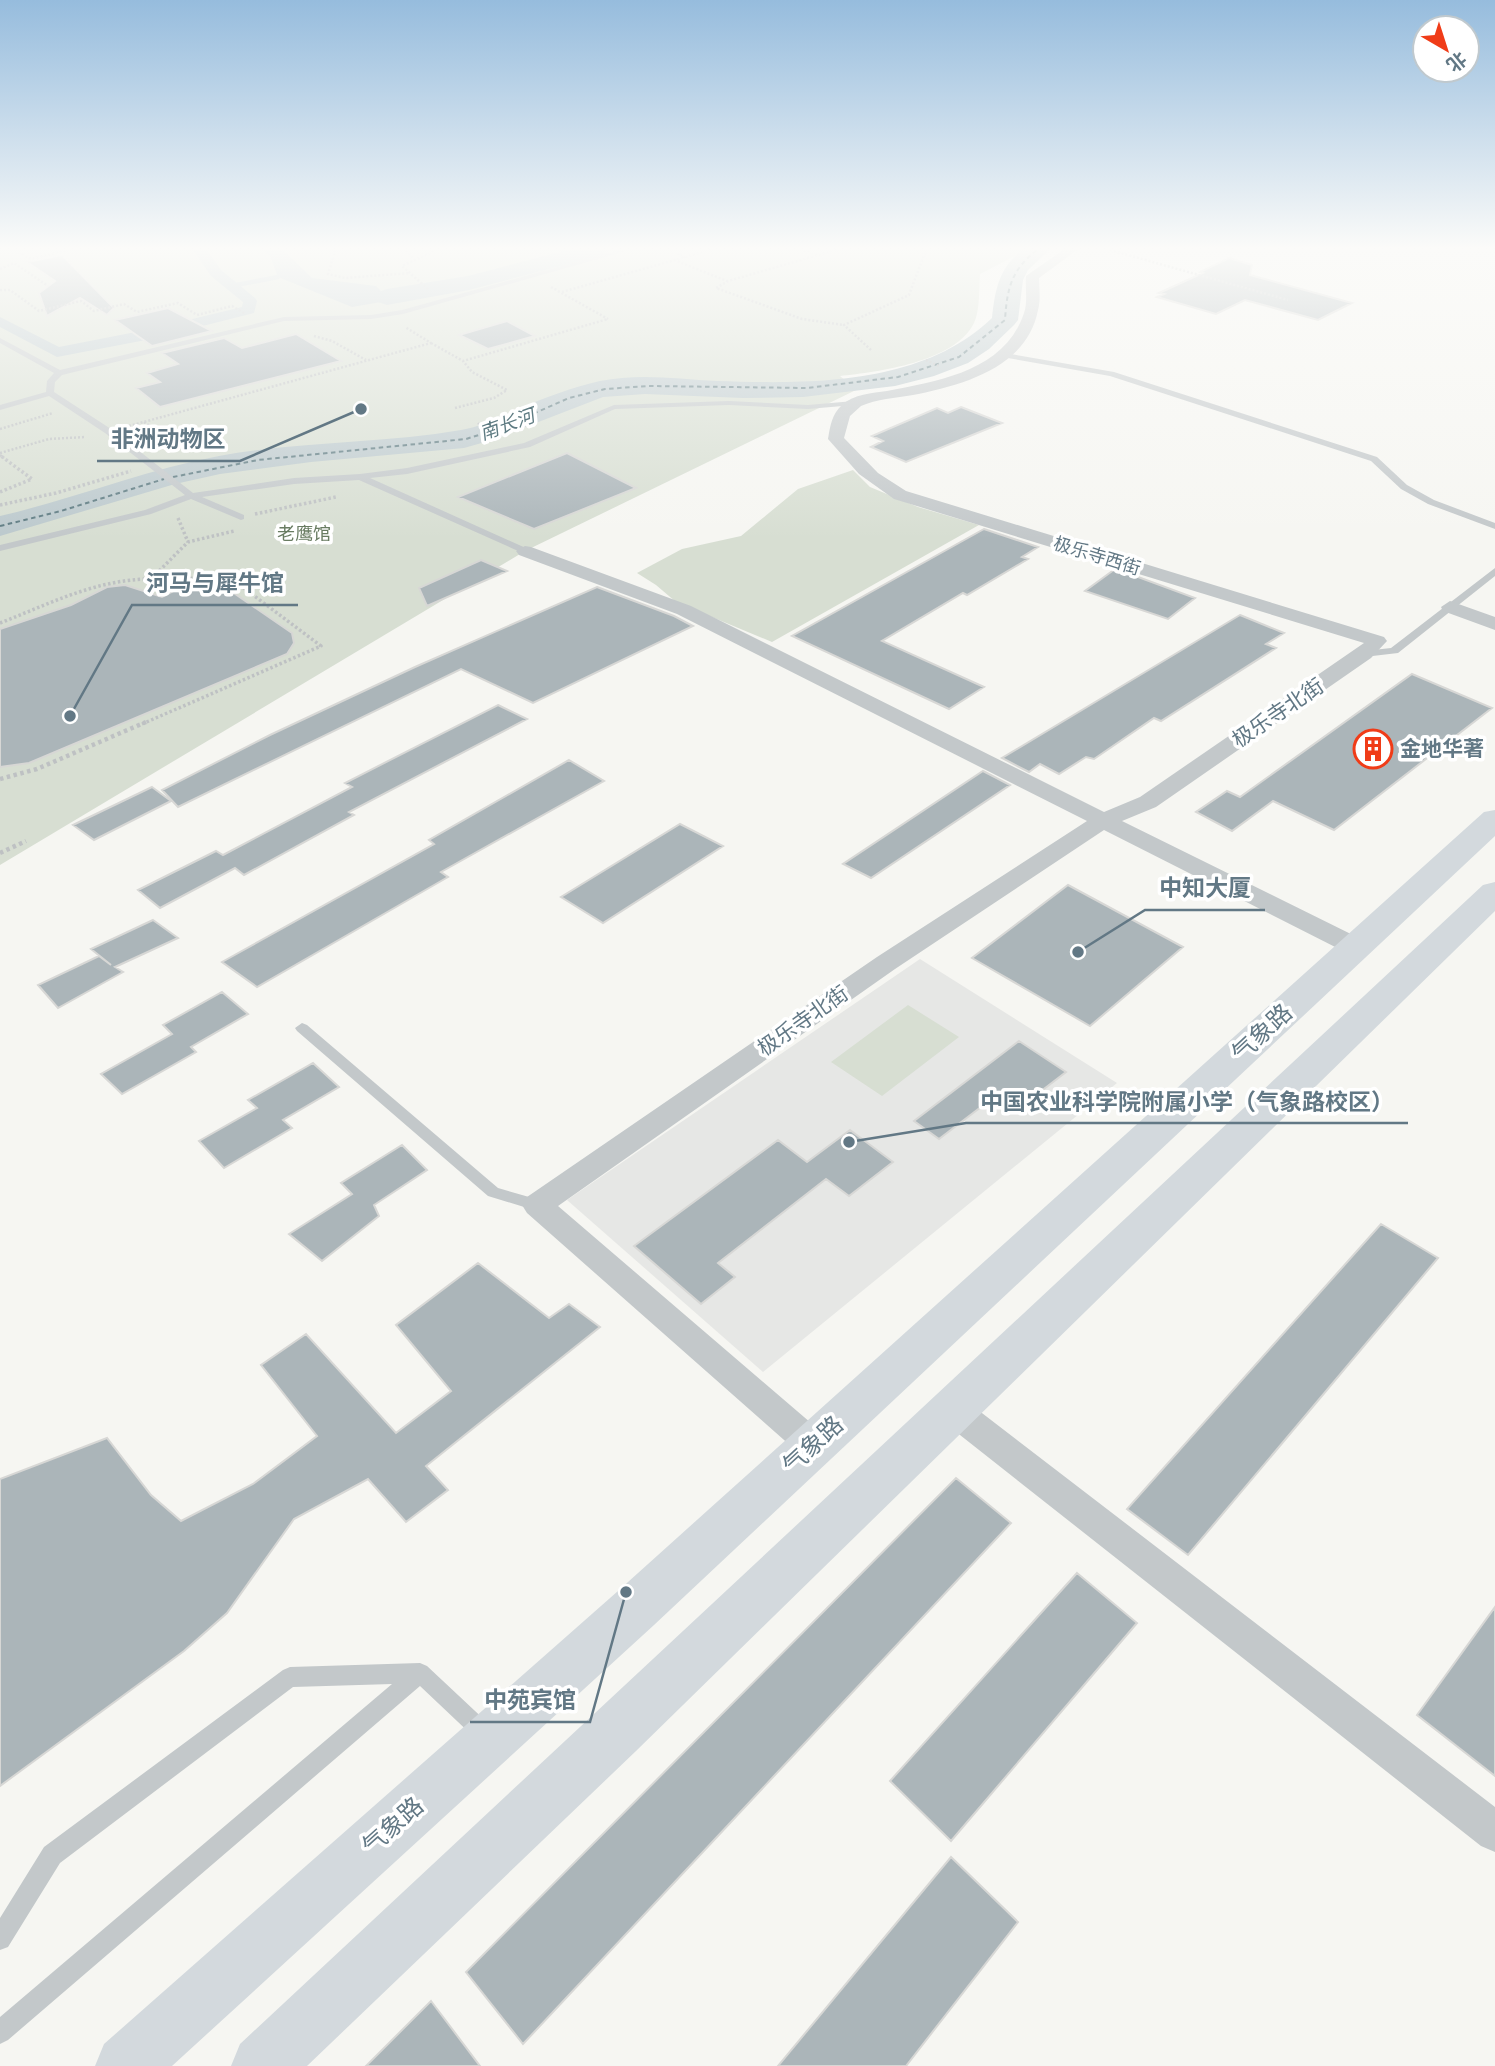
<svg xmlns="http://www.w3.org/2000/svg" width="1495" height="2066" font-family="Lato,'Noto Sans SC',sans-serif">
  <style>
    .built { fill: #e6e7e5 }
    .green { fill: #d7ded2 }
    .water { fill: #bcc9cd }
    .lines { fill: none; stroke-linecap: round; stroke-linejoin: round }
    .stream { stroke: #bcc9cd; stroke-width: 4.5 }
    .canal { fill: #bcc9cd; fill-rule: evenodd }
    .river { fill: #bcc9cd; fill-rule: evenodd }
    .ferry { stroke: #5e7b82; stroke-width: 2; stroke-dasharray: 4.5 3.5; stroke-linecap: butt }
    .building { fill: #abb5b9; stroke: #d7d7d5; stroke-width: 2 }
    .path-far2 { stroke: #bec1c3; stroke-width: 2.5; stroke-dasharray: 2 2; stroke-linecap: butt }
    .path-far1 { stroke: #bec1c3; stroke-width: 3.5; stroke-dasharray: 2.5 2.5; stroke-linecap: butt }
    .path { stroke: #bec1c3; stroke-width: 4.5; stroke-dasharray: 3.5 3.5; stroke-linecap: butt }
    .lane { fill: #c3c8ca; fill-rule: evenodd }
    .street { fill: #c3c8ca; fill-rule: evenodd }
    .secondary { fill: #d3d9dd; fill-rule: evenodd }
    .labels { text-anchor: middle; stroke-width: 7; stroke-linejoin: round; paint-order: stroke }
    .far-park-label { font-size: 18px; fill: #697c62; stroke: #fff }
    .far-street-label { font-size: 18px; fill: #627885; stroke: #fff }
    .far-water-label { font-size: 19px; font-style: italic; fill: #5e7b82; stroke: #fff }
    .street-label { font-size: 21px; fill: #627885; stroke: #fff }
    .poi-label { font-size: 21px; font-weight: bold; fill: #627885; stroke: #fff; text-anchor: start }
    .near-street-label { font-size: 24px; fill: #627885; stroke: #fff }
    .leader { fill: none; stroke: #627885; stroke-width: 2.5 }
    .callout-dot { fill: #627885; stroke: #fff; stroke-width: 2.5 }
    .callout-label { font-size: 23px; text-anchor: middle; font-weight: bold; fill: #627885; stroke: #fff; stroke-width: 7; stroke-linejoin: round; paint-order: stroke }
  </style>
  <rect width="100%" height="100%" fill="#f6f6f2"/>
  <!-- built -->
  <path class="built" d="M920,959L1117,1083L763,1372L567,1200Z"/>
  <!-- green -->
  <path class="green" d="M0,250H1027L980,274C979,288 980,311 974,323C955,362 878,372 840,376L856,390L525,551L0,865Z
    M853,470L870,487L918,507L979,525L772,642L676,602L656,585L637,573L682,549L741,536L798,489Z
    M908,1005L959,1037L882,1096L831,1062Z"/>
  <!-- water -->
  <path class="water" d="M263,250H283L312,278L376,286L387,297V301L352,307L278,277L270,256Z"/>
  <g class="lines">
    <!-- stream -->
    <path class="stream" d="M231,286L278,277"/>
    <!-- canal -->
    <path class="canal" d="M193,250H207L221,270L255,298L257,301L254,313L151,339L57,357L0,327V317L59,347L151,329L242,307L243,302L211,276Z"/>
    <!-- river -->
    <path class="river" d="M567,250H607L603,255L469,290L387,305L378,302L374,297L378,292L387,289L468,276Z
      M1022,250H1049L1028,270L1023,280L1018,320L1014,325L989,349L968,363L934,376L895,386L803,397L743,398L645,394L603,397L492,440L464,448L311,462L220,474L175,484L0,536V516C74,499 144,470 219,456C299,441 381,444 461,430C481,427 502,416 520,408C547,397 573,387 600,381C639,373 678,379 717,381C809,384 921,386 992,318C995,290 999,268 1022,250Z"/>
    <!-- ferry -->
    <path class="ferry" d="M173,477L258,460L466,439L501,428L569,398L605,389L648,386L807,388L898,377L959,357L1005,320C1007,289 1011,270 1037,250
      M0,526L61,511L164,479"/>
  </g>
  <!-- building -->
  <path class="building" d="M62,255L114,308L107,315L80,298L47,316L39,293L55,281L27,262Z
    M1229,258L1252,265L1250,275L1352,303L1318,320L1245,300L1216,314L1157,297L1164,294L1159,293L1203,273L1200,272Z
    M168,308L212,331L152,346L115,320Z
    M507,321L535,336L488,349L459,335Z
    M296,334L341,361L160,407L136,388L160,382L147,373L178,364L162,353L224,338L242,348Z
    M961,407L1002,423L906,462L871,447L883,441L872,436L937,408L948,413Z
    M567,453L636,488L534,529L458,497Z
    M984,529L1038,547L1022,557L1028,559L967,595L963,593L882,641L984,687L949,709L792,636Z
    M481,560L507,571L427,606L419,588Z
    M1115,569L1130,574L1195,598L1168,619L1085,591Z
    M206,583L225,587L292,633L294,643L287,654L29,763L0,767V629L71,605L107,587L125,585L162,597L185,585Z
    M597,587L674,616L693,626L533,703L461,669L178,807L162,790L270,735L415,667Z
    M1240,615L1284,633L1266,644L1276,648L1161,721L1154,718L1094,759L1086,757L1059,774L1040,764L1029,772L1002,758Z
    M1412,674L1492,708L1334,830L1273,801L1232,831L1196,812L1227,791L1240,797Z
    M498,705L527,719L349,812L354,815L244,875L235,868L160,908L138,890L216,851L223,855L352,787L345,783Z
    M569,760L604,781L441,872L448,877L257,987L222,962L434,844L429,840Z
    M983,771L1010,785L871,878L843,864Z
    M152,787L171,801L94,840L73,825Z
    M680,824L723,846L603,923L561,897Z
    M1068,885L1183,947L1090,1026L972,958Z
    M153,920L178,938L115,967L123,972L58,1008L38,985L99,956L111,965L91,949Z
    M222,992L248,1014L191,1047L196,1052L122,1094L101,1074L172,1034L163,1025Z
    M1019,1041L1066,1072L1019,1108L998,1094L939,1139L914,1121Z
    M313,1063L339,1087L283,1120L292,1128L224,1168L199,1141L257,1108L248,1100Z
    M850,1130L893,1162L849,1196L826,1179L718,1263L735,1277L701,1304L634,1246L778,1140L807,1162Z
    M402,1145L427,1170L374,1205L379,1216L322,1261L289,1234L352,1194L341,1183Z
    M1381,1224L1438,1258L1188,1555L1127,1509Z
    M478,1263L549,1318L569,1304L600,1327L426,1466L448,1490L406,1522L368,1479L294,1519L227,1613L184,1651L0,1786V1479L107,1438L151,1495L181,1521L253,1484L317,1436L261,1365L306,1334L396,1433L451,1391L396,1325Z
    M956,1478L1011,1523L523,2044L466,1972Z
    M1077,1573L1137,1623L951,1841L890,1781Z
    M1495,1607V1776L1417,1715Z
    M951,1857L1018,1922L906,2066H778Z
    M431,2001L480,2066H366Z"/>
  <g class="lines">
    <!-- path-far2 -->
    <path class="path-far2" d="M15,250L31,259L67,250
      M340,250L335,251L328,274L345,278L410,273
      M406,250L415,260
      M682,250L678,254L685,257
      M804,250L817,255
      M836,250L728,281L716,288L802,319L844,325
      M1110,250L1288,300
      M674,260L727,281
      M0,269L14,263L48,286
      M551,287L608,319
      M428,289L402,266L436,250
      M0,290H10L39,311L81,301L94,311L124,304L137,312L178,303L197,315L232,306L244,313
      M562,292L710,250
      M314,336L332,341L366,360
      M431,343L463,361L608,319
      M871,350L844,325L909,295L926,250
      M926,360L939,366
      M455,408L494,398L507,390L472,372L463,361
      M144,422L169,440
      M478,423L489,437
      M129,426L431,343L405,327
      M0,429L53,413
      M0,453L49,439L86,437
      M0,455L4,458"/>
    <!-- path-far1 -->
    <path class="path-far1" d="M0,492L32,479L1,456
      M0,505L56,493L131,471
      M255,514L336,497
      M178,518L188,542
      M0,623C49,604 97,579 151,579L188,542L234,531
      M142,724L321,646L241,586L215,578L151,579"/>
    <!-- path -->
    <path class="path" d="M0,779L37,769L146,722
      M0,853L26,841"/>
    <!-- lane -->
    <path class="lane" d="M619,250H630L403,314L371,319L284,321L62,375L55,382L54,392L111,429L193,493L294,478L360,474L407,468L524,443L614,405L729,401L808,405L854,401L858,403L854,405L808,409L729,405L615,409L530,447L407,474L370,478L528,549V553L525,554L359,480L294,484L202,497L244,515V519L241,520L191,499L151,514L0,551V545L145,510L185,495L105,433L49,396L0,410V405L46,392L47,381L54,373L0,343V338L60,370L284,317L371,315L402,310Z
      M1005,353L1114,372L1377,457L1407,485L1434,500L1495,523V529L1428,504L1401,489L1371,461L1110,376L1002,357V353Z
      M1495,568V576L1398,653L1364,657L1359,654L1364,651L1391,648Z
      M302,1023L307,1025L498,1188L543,1201L545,1205L543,1209L537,1211L488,1196L297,1031L295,1028Z
      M420,1663L427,1666L490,1725L493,1732L490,1739L483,1742L476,1739L420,1686L8,2040L0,2044V2017L392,1684L293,1687L60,1863L8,1947L0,1950V1918L44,1847L283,1670L290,1667Z"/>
    <!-- street -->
    <path class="street" d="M1063,250H1077L1039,278C1039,288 1041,299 1038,310C1027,368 962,385 913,395C896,398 876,399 861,406L850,416L844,438L878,473L906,491L1384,637L1387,641L1371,658L1156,807L1122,821L1365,941L1368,947L1365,953L1356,955L1347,953L1104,830L895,969L558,1206L825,1435L830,1445L825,1455L813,1460L801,1455L527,1213L522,1205L527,1197L877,957L1087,821L677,614L519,555L516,551L525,546L531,547L691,606L1104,812L1140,797L1364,643L894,499L859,474L828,439C830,426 832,414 842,405C854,394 872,393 887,391C939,381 1005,371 1024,313C1028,302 1025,288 1026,276Z
      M1450,601L1495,617V630L1443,611L1441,607Z
      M953,1396L965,1400L1495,1807V1852L1481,1846L941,1420L937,1410L941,1400Z"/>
    <!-- secondary -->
    <path class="secondary" d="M1495,810V836L654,1625L172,2066H95L104,2044L618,1591L1484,812Z
      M1495,882V911L636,1751L307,2066H231L240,2044L1483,885Z"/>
  </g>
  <!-- sky -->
  <linearGradient id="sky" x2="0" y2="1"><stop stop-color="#96bcdd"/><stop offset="0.46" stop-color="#fbfbf9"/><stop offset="1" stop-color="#fbfbf9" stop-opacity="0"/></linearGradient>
  <rect width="1495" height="539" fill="url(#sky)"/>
  <!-- icons -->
  <defs>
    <symbol id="building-ring" viewBox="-11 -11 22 22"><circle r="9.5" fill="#fff" stroke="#f03c18" stroke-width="1.5"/><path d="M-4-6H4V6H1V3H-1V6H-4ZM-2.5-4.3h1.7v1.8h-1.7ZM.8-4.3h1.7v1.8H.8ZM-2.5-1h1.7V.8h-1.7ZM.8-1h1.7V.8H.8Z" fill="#f03c18"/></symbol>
  </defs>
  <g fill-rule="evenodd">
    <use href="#building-ring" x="1351" y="727" width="44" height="44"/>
  </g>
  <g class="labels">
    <!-- far-park labels -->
    <g class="far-park-label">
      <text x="304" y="540">老鹰馆</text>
    </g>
    <!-- far-street labels -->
    <g class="far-street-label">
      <text transform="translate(1097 556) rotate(17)" y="6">极乐寺西街</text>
    </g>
    <!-- far-water labels -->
    <g class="far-water-label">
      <text transform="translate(507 424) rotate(-20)" y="7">南长河</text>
    </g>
    <!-- street labels -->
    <g class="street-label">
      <text transform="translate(1278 713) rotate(-34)" y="7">极乐寺北街</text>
      <text transform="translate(803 1021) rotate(-35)" y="7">极乐寺北街</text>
    </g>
    <!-- poi labels -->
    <g class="poi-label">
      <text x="1400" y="756">金地华著</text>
    </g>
    <!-- near-street labels -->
    <g class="near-street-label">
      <text transform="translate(1262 1033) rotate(-43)" y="8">气象路</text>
      <text transform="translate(813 1445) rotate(-43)" y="8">气象路</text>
      <text transform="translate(393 1826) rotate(-42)" y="8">气象路</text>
    </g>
  </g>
  <!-- callouts -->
  <path class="leader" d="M361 409L240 461H97M70 716L132 605H298M1078 952L1145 910H1265M849 1142L966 1123H1408M626 1592L590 1722H470"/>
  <g class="callout-dot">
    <circle cx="361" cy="409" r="7"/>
    <circle cx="70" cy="716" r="7"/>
    <circle cx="1078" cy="952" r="7"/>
    <circle cx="849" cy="1142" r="7"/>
    <circle cx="626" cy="1592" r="7"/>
  </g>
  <g class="callout-label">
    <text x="168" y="447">非洲动物区</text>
    <text x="215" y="591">河马与犀牛馆</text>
    <text x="1205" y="896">中知大厦</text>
    <text x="1187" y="1110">中国农业科学院附属小学（气象路校区）</text>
    <text x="530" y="1708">中苑宾馆</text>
  </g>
  <!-- north arrow -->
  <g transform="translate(1446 49) rotate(141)"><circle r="33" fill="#ffffff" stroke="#c0c9ce" stroke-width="2"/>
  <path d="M0-5L12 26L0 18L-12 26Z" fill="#f03c18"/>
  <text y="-10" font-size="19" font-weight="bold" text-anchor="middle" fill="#627885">北</text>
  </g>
</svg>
